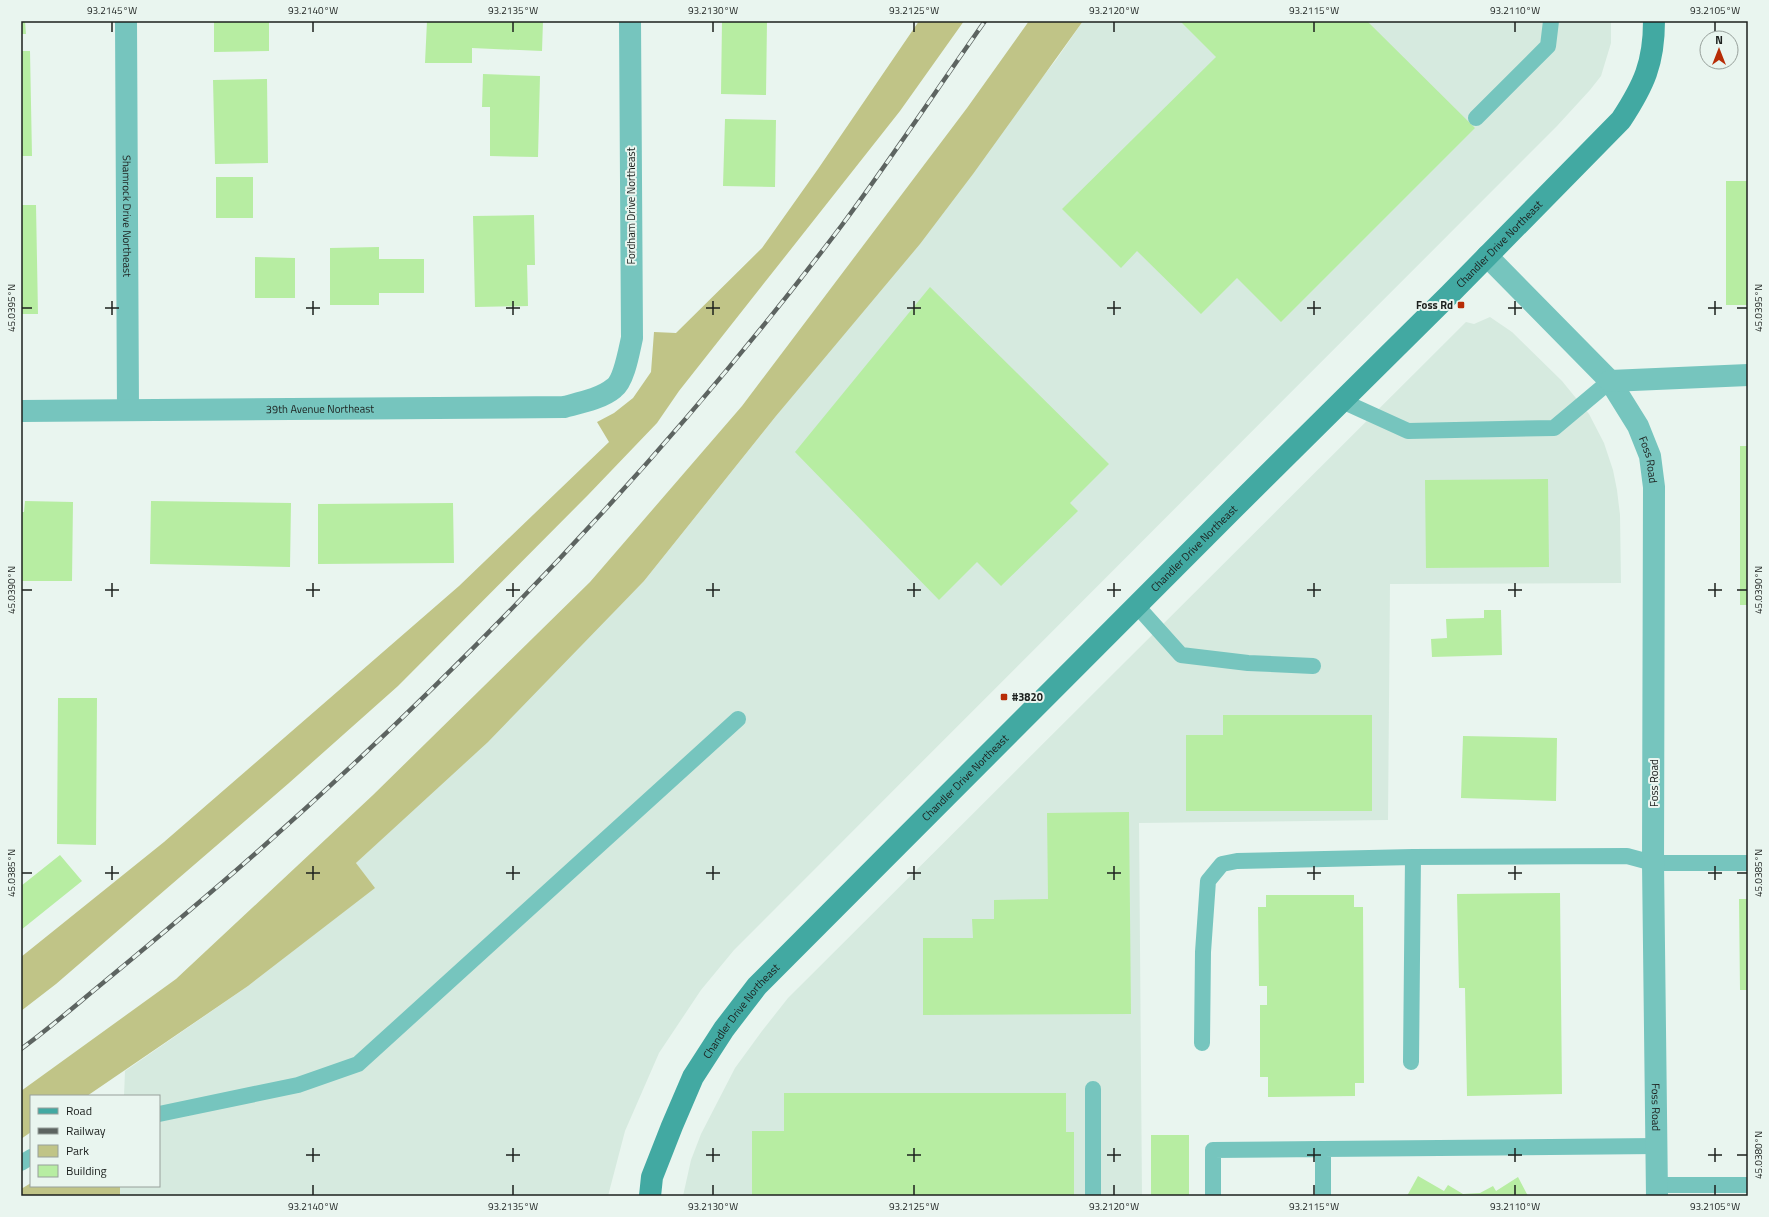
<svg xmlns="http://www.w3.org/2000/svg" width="1769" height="1217" font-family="'Titillium Web',sans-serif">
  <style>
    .built { fill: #d6eadf }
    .green { fill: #c0c487 }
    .building { fill: #b7eda2 }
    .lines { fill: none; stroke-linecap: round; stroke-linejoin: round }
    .lane { stroke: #76c5be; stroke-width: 16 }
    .street { stroke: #76c5be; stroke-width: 22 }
    .secondary { stroke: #42a9a2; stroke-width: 22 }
    .rail-casing { stroke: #5d6461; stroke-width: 4.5 }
    .rail { stroke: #e9f5ef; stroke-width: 3; stroke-dasharray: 9; stroke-linecap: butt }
    .ticks { fill: none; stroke: #1c201e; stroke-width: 1.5 }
    .poi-dot { fill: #b72c06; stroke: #e9f5ef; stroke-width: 1.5 }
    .labels { text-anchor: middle; stroke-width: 4; stroke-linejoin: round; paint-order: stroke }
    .street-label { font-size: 11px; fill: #1c201e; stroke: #e9f5ef }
    .poi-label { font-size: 11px; font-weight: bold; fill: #1c201e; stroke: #e9f5ef; text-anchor: end }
    .neatline { fill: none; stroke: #1c201e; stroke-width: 1.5 }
    .ticks-label { font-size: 10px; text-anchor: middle; fill: #1c201e }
  </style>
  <rect width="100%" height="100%" fill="#e9f5ef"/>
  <!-- built -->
  <path class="built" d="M1083,21H1611V43L1601,76L1590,90L1557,126L734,950L701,990L659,1053L625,1131L608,1196H120V1186H159V1096H124L125,1071L248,986L374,888L356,863L420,803L644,581L776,416L1056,60Z
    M1490,317L1512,332L1562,381L1589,414L1604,443L1613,470L1617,490L1620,515L1621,583L1390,584L1388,820L1139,823L1142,1196H683L691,1160L701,1134L735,1068L762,1031L788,998L1466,322L1474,324Z"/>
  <!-- green -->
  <path class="green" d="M919,21H964L900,111L679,391L657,423L588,495L398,686L289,783L56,984L21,1011V957L164,842L459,586L609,442L597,422L614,413L633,398L651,372L654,332L676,333L762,248L818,169Z
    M1029,21H1083L973,174L920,244L776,416L644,581L488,742L356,863L375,888L248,986L87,1096H31V1132L21,1139V1091L176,979L373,795L590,582L742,406L967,108Z
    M31,1183V1186H120V1196H21V1189Z"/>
  <!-- building -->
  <path class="building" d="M21,21H25L26,34H21Z
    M214,21H269V51L214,52Z
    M427,21H543L542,51L472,48V63H425Z
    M722,21H767L766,95L721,94Z
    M1180,21H1367L1475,128L1281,322L1237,278L1201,314L1137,251L1121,268L1062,209L1216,57Z
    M21,51H30L32,156H21Z
    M483,74L540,76L538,157L490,156V107H482Z
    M267,79L268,163L215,164L213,80Z
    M725,119L776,120L775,187L723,186Z
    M216,177H253V218H216Z
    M1726,181H1748V305H1726Z
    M21,205H36L38,314H21Z
    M534,215L535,265H527L528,306L475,307L473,216Z
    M379,247V259H424V293H379V305H330V248Z
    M255,257L295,258V298H255Z
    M930,287L1109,464L1070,503L1078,511L1001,586L977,562L939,600L795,452Z
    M1740,446H1748V605H1740Z
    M1548,479L1549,567L1426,568L1425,480Z
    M25,501L73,502L72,581H21V512H24Z
    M151,501L291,503L290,567L150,564Z
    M453,503L454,563L318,564V504Z
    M1484,610H1501L1502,655L1432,657L1431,639L1447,638L1446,619L1484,618Z
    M58,698H97L96,845L57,844Z
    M1223,715H1372V811H1186V735H1223Z
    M1463,736L1557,738L1556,801L1461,798Z
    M1129,812L1131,1014L923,1015V938H973L972,919H994V900L1048,899L1047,813Z
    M60,855L82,881L21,930V886Z
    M1560,893L1562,1094L1467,1096L1465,988H1459L1457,894Z
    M1266,895H1354V907H1363L1364,1083H1355V1096L1268,1097V1077H1260V1005H1267V986H1259L1258,907H1266Z
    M1739,899H1748V990H1740Z
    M784,1093H1066V1132H1074V1196H752V1131H784Z
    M1151,1135H1189V1196H1151Z
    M1418,1176L1444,1191L1448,1185L1463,1194L1480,1193L1493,1186L1496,1191L1518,1177L1528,1196H1407Z"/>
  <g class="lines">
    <!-- lane -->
    <path class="lane" d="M1476,118L1548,46L1551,21
      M1342,401L1408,431L1554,428L1610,381
      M1137,606L1181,655L1248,663L1313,666
      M1202,1043L1203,952L1208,881L1222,864L1237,861L1413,857L1627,856L1653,863H1748
      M1411,1062L1413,857
      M1093,1089V1196
      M159,1114L298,1085L358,1064L738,719
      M21,1163L31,1157
      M1657,1185H1748
      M1213,1196V1150L1323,1149
      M1323,1196V1149L1657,1146"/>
    <!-- street -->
    <g class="street">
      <path id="s1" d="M126,21L128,410"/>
      <path id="s2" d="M1487,256L1610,381L1638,426L1650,456L1654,487L1653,863L1657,1196"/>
      <path d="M1610,381L1748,375"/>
      <path id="s3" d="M21,411L564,407C579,403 601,399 614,388C624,381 629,351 632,338L630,21"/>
    </g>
    <!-- secondary -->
    <path class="secondary" id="s4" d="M650,1196L652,1177L672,1126L693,1077L724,1029L757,986L1234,508L1450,294L1621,120C1644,85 1654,63 1654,21"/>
    <defs>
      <path id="rail" d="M21,1049C50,1028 77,1004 104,982C155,940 206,897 256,853C470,663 669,454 842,225C891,159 937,89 985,21"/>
    </defs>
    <!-- rail casing -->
    <use href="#rail" class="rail-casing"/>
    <!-- rail -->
    <use href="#rail" class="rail"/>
  </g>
  <!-- ticks -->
  <path class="ticks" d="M112,22V32M313,22V32M513,22V32M713,22V32M914,22V32M1114,22V32M1314,22V32M1515,22V32M1715,22V32M112,301V315M313,301V315M513,301V315M713,301V315M914,301V315M1114,301V315M1314,301V315M1515,301V315M1715,301V315M22,308H32M105,308H119M306,308H320M506,308H520M706,308H720M907,308H921M1107,308H1121M1307,308H1321M1508,308H1522M1708,308H1722M1737,308H1747M112,583V597M313,583V597M513,583V597M713,583V597M914,583V597M1114,583V597M1314,583V597M1515,583V597M1715,583V597M22,590H32M105,590H119M306,590H320M506,590H520M706,590H720M907,590H921M1107,590H1121M1307,590H1321M1508,590H1522M1708,590H1722M1737,590H1747M112,866V880M313,866V880M513,866V880M713,866V880M914,866V880M1114,866V880M1314,866V880M1515,866V880M1715,866V880M22,873H32M105,873H119M306,873H320M506,873H520M706,873H720M907,873H921M1107,873H1121M1307,873H1321M1508,873H1522M1708,873H1722M1737,873H1747M313,1148V1162M513,1148V1162M713,1148V1162M914,1148V1162M1114,1148V1162M1314,1148V1162M1515,1148V1162M1715,1148V1162M306,1155H320M506,1155H520M706,1155H720M907,1155H921M1107,1155H1121M1307,1155H1321M1508,1155H1522M1708,1155H1722M1737,1155H1747M313,1185V1195M513,1185V1195M713,1185V1195M914,1185V1195M1114,1185V1195M1314,1185V1195M1515,1185V1195M1715,1185V1195"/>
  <!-- markers -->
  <g class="poi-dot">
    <rect x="1457" y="301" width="8" height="8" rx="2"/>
    <rect x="1000" y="693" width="8" height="8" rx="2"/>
  </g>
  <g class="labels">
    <!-- street labels -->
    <g class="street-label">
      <text transform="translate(631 206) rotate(-90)" y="4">Fordham Drive Northeast</text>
      <text dy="4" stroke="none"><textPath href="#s1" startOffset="195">Shamrock Drive Northeast</textPath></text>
      <text dy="4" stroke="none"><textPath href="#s4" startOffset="1288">Chandler Drive Northeast</textPath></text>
      <text dy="4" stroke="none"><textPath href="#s3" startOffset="299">39th Avenue Northeast</textPath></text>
      <text dy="4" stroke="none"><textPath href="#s2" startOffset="264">Foss Road</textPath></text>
      <text dy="4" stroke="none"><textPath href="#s4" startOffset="857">Chandler Drive Northeast</textPath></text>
      <text dy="4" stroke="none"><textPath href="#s4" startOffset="533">Chandler Drive Northeast</textPath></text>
      <text transform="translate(1654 783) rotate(-90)" y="4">Foss Road</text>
      <text dy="4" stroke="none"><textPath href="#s4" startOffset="209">Chandler Drive Northeast</textPath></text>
      <text dy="4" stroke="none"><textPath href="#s2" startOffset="912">Foss Road</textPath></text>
    </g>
    <!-- poi labels -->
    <g class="poi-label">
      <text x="1453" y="309">Foss Rd</text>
      <text x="1012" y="701" text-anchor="start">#3820</text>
    </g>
  </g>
  <!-- border -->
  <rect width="1769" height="1217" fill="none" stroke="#e9f5ef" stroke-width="44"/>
  <!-- legend -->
  <rect x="30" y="1095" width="130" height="92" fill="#e9f5ef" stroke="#97a09b"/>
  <rect x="38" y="1108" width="20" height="6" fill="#42a9a2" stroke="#97a09b"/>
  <text x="66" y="1115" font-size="12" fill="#1c201e">Road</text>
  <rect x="38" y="1128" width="20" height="6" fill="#5d6461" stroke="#97a09b"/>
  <text x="66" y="1135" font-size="12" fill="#1c201e">Railway</text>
  <rect x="38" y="1145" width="20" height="12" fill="#c0c487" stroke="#97a09b"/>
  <text x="66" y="1155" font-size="12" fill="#1c201e">Park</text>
  <rect x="38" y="1165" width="20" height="12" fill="#b7eda2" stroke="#97a09b"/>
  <text x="66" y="1175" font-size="12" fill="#1c201e">Building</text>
  <!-- north arrow -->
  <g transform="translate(1719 50)"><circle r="19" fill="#e9f5ef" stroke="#97a09b"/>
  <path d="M0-3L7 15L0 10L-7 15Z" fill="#b72c06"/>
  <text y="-6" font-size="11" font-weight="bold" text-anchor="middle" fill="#1c201e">N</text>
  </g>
  <rect x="22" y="22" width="1725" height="1173" class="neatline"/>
  <g class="ticks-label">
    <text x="112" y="14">93.2145°W</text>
    <text x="313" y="14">93.2140°W</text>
    <text x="513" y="14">93.2135°W</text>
    <text x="713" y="14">93.2130°W</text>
    <text x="914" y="14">93.2125°W</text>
    <text x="1114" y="14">93.2120°W</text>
    <text x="1314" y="14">93.2115°W</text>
    <text x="1515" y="14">93.2110°W</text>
    <text x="1715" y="14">93.2105°W</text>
    <text transform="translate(11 308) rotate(-90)" y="4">45.0395°N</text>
    <text transform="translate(1758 308) rotate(-90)" y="4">45.0395°N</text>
    <text transform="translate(11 590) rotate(-90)" y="4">45.0390°N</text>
    <text transform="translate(1758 590) rotate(-90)" y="4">45.0390°N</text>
    <text transform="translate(11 873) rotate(-90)" y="4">45.0385°N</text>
    <text transform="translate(1758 873) rotate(-90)" y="4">45.0385°N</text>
    <text transform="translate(1758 1155) rotate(-90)" y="4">45.0380°N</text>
    <text x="313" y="1210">93.2140°W</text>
    <text x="513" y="1210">93.2135°W</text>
    <text x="713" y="1210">93.2130°W</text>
    <text x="914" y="1210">93.2125°W</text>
    <text x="1114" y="1210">93.2120°W</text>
    <text x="1314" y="1210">93.2115°W</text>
    <text x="1515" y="1210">93.2110°W</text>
    <text x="1715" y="1210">93.2105°W</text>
  </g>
</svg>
